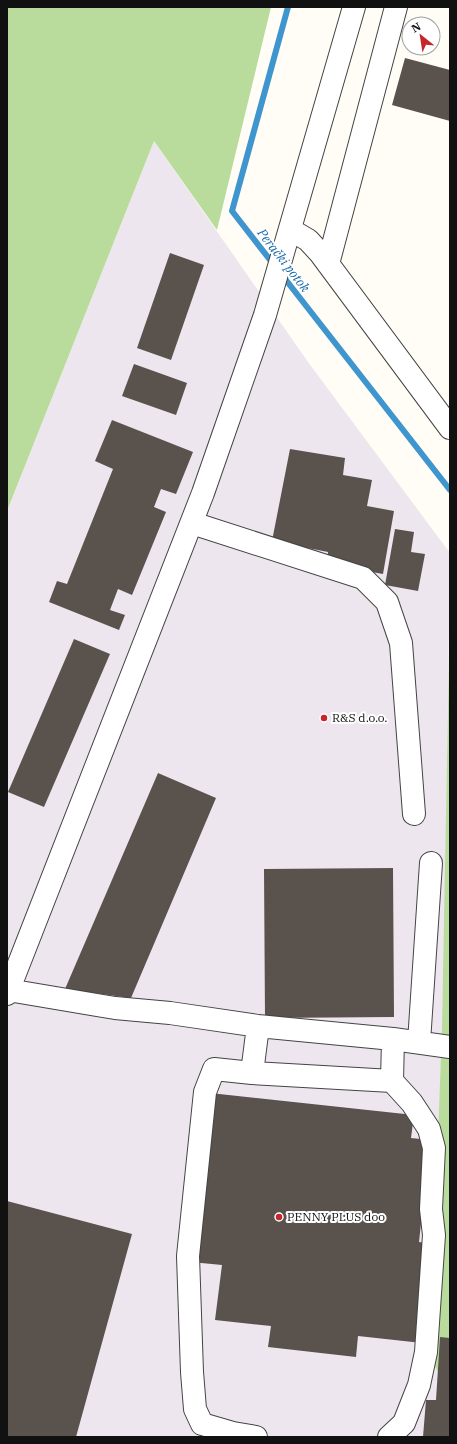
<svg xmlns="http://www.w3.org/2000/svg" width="457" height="1444" font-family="'IBM Plex Serif',serif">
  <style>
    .industrial { fill: #eee6ef }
    .forest { fill: #b9dc9c }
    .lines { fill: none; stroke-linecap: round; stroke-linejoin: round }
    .stream { stroke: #3f96cf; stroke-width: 6 }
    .building { fill: #5a524d }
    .minor-casing { stroke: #444; stroke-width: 24 }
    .minor { stroke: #fff; stroke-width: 22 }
    .poi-dot { fill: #c4262e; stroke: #fff; stroke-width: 1.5 }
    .labels { text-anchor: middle; stroke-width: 4; stroke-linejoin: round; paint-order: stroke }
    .poi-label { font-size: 12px; fill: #111; stroke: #fff; text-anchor: start }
    .water-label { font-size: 13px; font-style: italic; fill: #1768a6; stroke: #fff }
  </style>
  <rect width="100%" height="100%" fill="#fffdf5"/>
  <!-- industrial -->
  <path class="industrial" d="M154,141L308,362L450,553L444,985L430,1358L450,1392V1437H7V511Z"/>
  <!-- forest -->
  <path class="forest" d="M7,7H271L217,230L154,141L7,511Z
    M450,600V1392L430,1358L442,1027Z"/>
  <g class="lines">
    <!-- stream -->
    <path class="stream" d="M274,265L232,211L288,7
      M282,275L450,490"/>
  </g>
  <!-- building -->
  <path class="building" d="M405,58L450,70V121L392,105Z
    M170,253L204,265L171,360L137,348Z
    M134,364L187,383L176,415L122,396Z
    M112,420L193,452L176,494L161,489L154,507L166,512L132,595L118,589L110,610L125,615L119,630L49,602L57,581L67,584L113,469L95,461Z
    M290,449L345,458L343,475L372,480L367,506L394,511L383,574L327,564L328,552L272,541Z
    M395,529L414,532L411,552L425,554L418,591L385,585Z
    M74,639L110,654L44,807L8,792Z
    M158,773L216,798L131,998L65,989Z
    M393,868L394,1017L265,1018L264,869Z
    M210,1093L414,1115L411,1138L430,1140L419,1242L433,1244L422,1343L358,1336L356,1357L268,1347L271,1326L215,1320L222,1265L191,1262Z
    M7,1201L132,1234L76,1437H7Z
    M440,1337L450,1338V1437H423L426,1400H436Z"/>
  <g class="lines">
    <defs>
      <path id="minor" d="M291,230L308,240L320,253L450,428
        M328,264L396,7
        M192,523L363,578L387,602L401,643L414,814
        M8,990L115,1008L170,1013L258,1026L393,1039L450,1047
        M7,994L203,493L265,315L354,7
        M419,1042L431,863
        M252,1073L392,1081
        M256,1437L233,1433L202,1424L195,1409L192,1372L188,1256L205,1092L214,1069L252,1073L258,1026
        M389,1437L404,1423L419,1385L426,1352L434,1235L431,1209L434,1148L429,1129L412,1103L392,1081L393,1039"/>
    </defs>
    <!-- minor casing -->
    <use href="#minor" class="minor-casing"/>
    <!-- minor -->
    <use href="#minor" class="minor"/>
  </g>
  <!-- markers -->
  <g class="poi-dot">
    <circle cx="324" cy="718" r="4"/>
    <circle cx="279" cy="1217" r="4"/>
  </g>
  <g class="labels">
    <!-- poi labels -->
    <g class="poi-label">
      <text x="332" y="722">R&amp;S d.o.o.</text>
      <text x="287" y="1221">PENNY PLUS doo</text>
    </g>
    <!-- water labels -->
    <g class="water-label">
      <text transform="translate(284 260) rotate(52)" y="5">Perački potok</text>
    </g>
  </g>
  <!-- border -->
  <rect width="457" height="1444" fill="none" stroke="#111111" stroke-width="16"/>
  <!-- north arrow -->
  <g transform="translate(421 36) rotate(330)"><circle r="19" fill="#ffffff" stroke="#a0a0a0"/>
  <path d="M0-3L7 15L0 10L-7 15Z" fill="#c4262e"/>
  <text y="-6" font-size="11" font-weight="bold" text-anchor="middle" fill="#111111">N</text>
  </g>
</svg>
